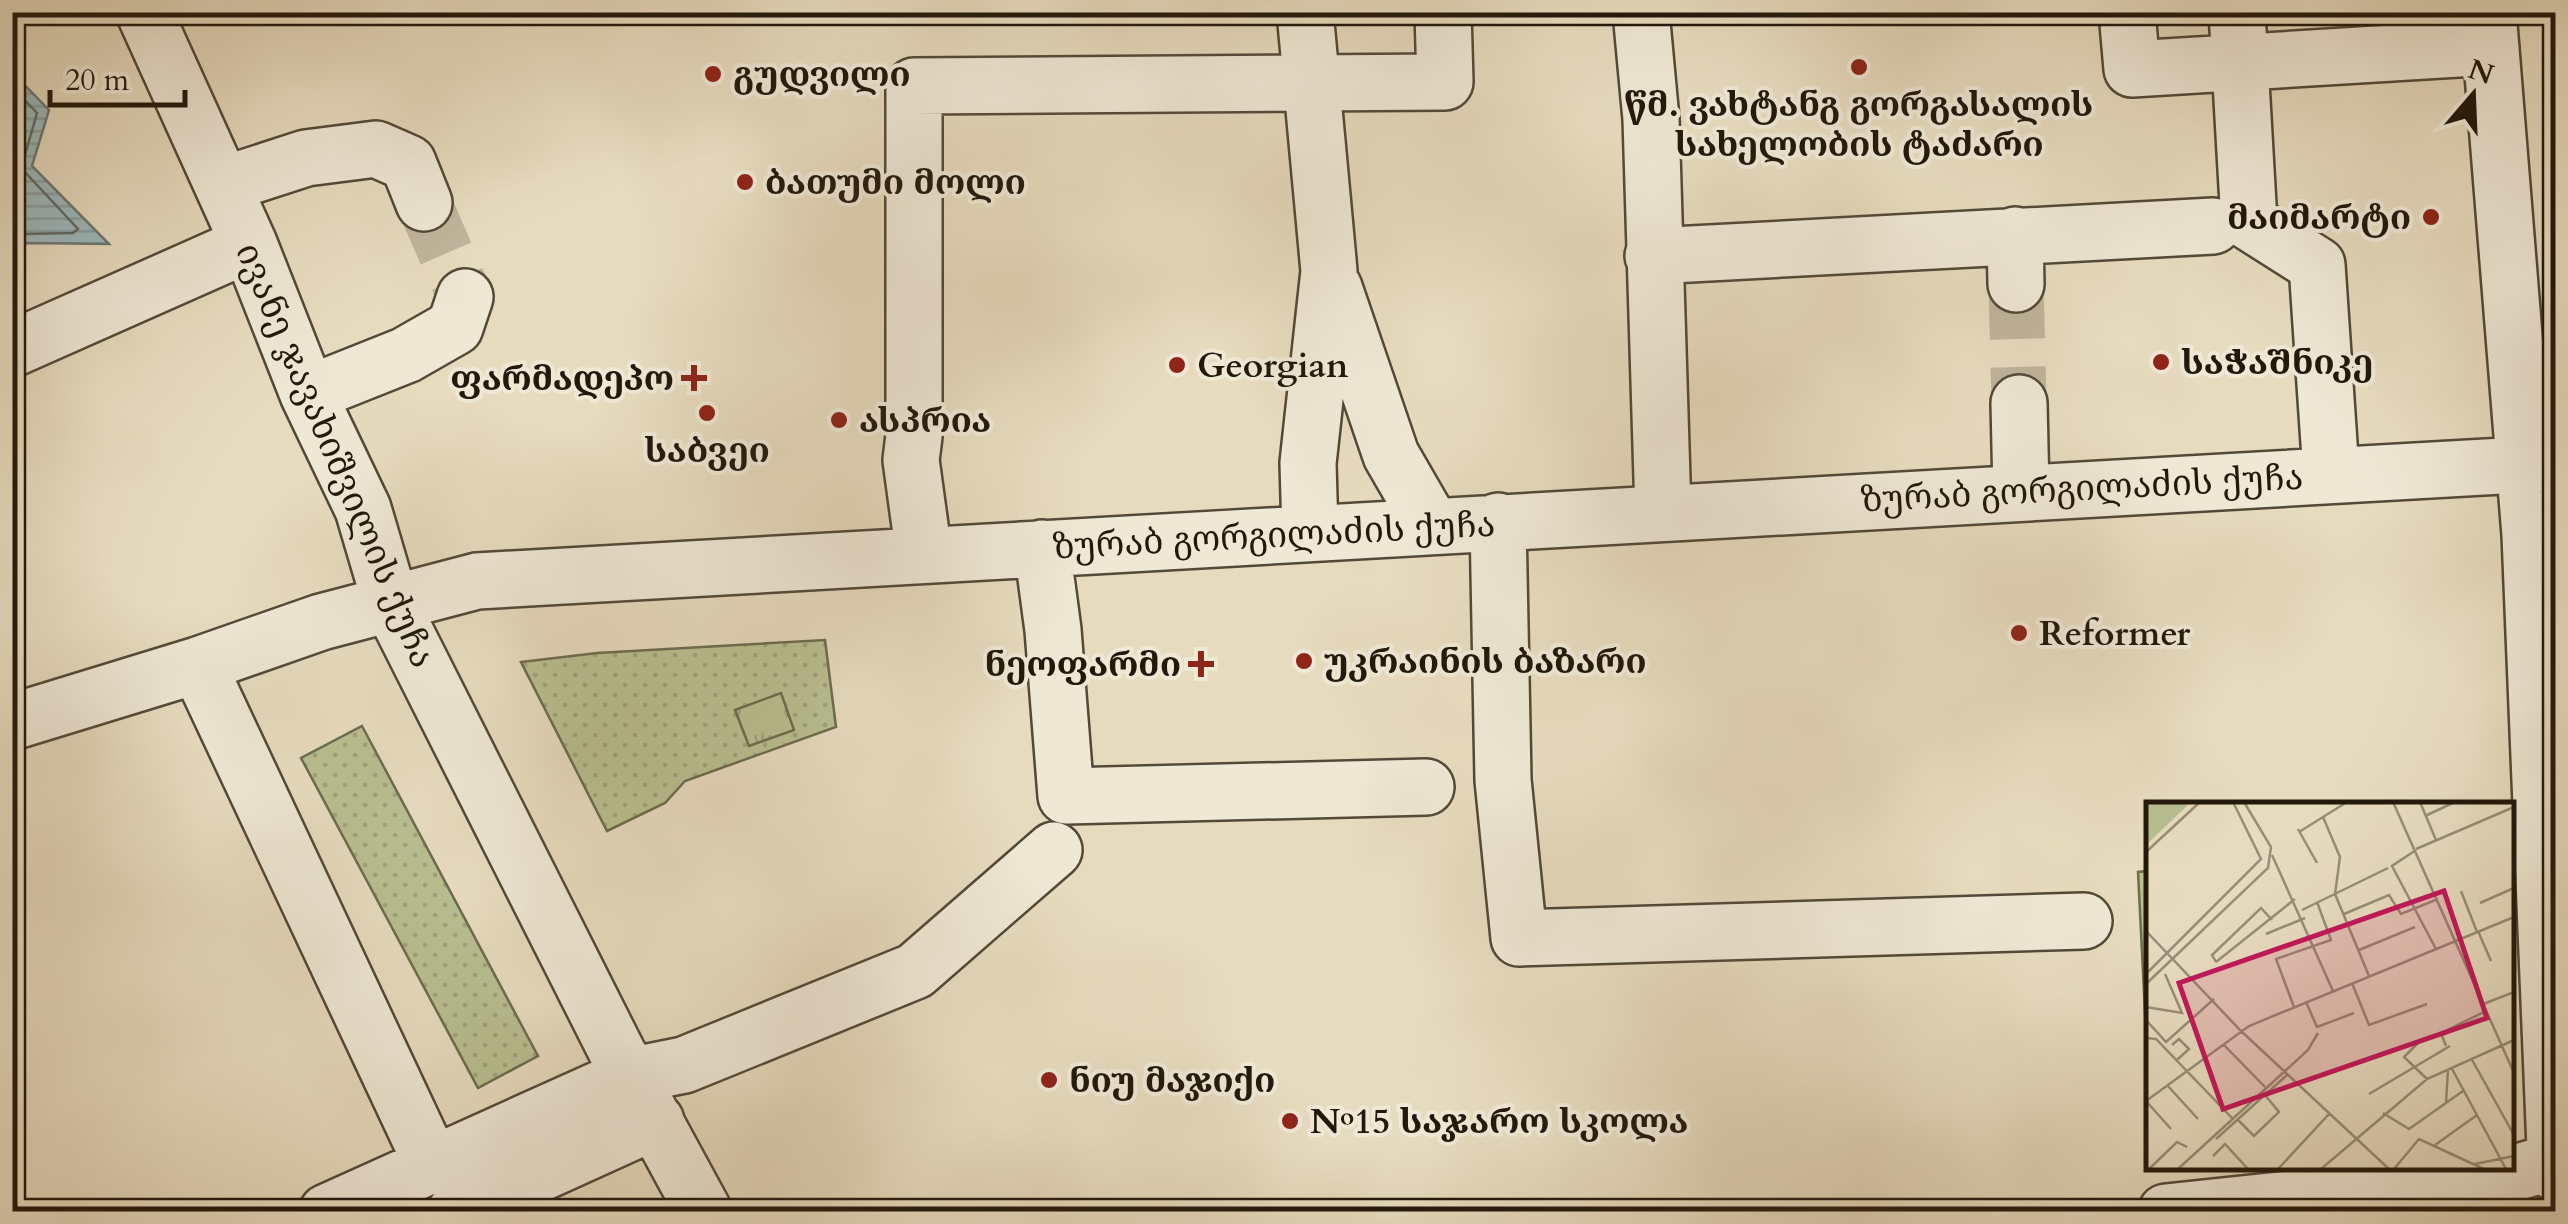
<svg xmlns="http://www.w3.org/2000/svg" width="2568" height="1224" font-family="Cardo,'Noto Serif Georgian',serif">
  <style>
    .grass { fill: url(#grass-dots); stroke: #6d6c4e; stroke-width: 2.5 }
    .park { fill: url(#park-tufts); stroke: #6d6c4e; stroke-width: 2.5 }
    .garden { fill: #b8bf90; stroke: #6d6c4e; stroke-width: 2.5 }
    .water { fill: url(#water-rules); stroke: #6b7876; stroke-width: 2.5 }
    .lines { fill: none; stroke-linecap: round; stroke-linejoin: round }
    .shore { stroke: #5f6864; stroke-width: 2.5 }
    .minor-tunnel { stroke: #c0b49b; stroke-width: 55; stroke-dasharray: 55 28; stroke-linecap: butt }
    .minor-casing { stroke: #534939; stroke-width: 60 }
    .minor { stroke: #efe8d5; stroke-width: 55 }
    .poi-dot { fill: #8f2418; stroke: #efe8d5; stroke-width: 4 }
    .labels { text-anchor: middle; stroke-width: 8; stroke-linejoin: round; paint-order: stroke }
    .poi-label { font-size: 35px; font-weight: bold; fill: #22180c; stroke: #efe8d5; text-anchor: start }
    .street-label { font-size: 35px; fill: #22180c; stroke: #efe8d5 }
    .inset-road { fill: none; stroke: #988d77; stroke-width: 2.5 }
    .view { fill: #c2185b; fill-opacity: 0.15; stroke: #c2185b; stroke-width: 5 }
    .inset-edge { fill: none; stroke: #22180c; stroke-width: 5 }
  </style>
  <defs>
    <pattern id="grass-dots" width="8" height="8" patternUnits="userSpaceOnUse" patternTransform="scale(2.5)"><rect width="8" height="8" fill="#b8bf90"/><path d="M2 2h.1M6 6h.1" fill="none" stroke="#9ea37b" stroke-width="1.8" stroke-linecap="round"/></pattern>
    <pattern id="park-tufts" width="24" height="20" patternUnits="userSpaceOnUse" patternTransform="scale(2.5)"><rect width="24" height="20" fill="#b8bf90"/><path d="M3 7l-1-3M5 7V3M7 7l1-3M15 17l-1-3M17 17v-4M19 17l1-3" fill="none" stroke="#9ea37b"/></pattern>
    <pattern id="water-rules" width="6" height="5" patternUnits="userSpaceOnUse" patternTransform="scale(2.5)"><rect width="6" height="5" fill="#9cb8bd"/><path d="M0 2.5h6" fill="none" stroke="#869da1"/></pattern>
  </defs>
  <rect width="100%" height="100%" fill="#e7dbbf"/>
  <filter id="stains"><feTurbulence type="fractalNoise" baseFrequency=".002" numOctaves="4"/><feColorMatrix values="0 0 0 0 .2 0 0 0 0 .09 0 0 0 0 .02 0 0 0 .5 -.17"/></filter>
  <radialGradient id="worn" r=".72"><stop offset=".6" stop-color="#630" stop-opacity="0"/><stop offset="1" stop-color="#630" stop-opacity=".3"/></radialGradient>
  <!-- grass -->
  <path class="grass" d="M825,640L836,727L685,781L665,803L607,831L521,662L597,653Z
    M362,726L538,1056L478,1088L301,758Z"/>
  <!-- park -->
  <path class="park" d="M781,693L794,730L749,746L735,710Z"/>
  <!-- garden -->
  <path class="garden" d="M2148,871V1032H2146L2138,872Z"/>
  <!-- water -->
  <path class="water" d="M13,73L49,110L32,166L109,244L26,243L13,261Z"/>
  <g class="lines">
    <!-- shore -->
    <path class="shore" d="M12,87L37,113L23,162V170L78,229L73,233L24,234L12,244"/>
    <!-- minor-tunnel -->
    <path class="minor-tunnel" d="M424,203L465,297
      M2016,284L2019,403"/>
    <defs>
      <path id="minor" d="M144,12L249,244L308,394L363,509L391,604L617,1052L704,1212
        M1305,12L1329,271L1308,463L1310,533
        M1641,12L1651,119L1663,512
        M2127,12L2132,69L2491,47
        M2237,12L2249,222L2317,265L2331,473
        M2488,12L2530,535L2556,1173
        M223,185L306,158L376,149L408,163L424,203
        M2015,235L2016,284
        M1653,256L2213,226
        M1334,288L1391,455L1432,526
        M12,349L249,244
        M308,394L406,355L455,327L465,297
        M2019,403L2021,491
        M1498,521L1503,780L1519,938L2084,921
        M1042,548L1053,630L1066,796L1426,787
        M924,555L911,460L914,436V86L1445,82L1443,12
        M198,665L432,1164
        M12,722L198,665L321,622L477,581L2556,463
        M327,1212L629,1076L684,1065L915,971L1054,850
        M455,1212L656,1121
        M2166,1212L2505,1176L2555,1161"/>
    </defs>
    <!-- minor casing -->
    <use href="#minor" class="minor-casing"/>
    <!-- minor -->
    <use href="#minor" class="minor"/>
  </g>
  <!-- markers -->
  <g class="poi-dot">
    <circle cx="1859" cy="67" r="10"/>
    <circle cx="713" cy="74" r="10"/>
    <circle cx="745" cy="182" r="10"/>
    <circle cx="2431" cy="217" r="10"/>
    <circle cx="2161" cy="362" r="10"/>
    <circle cx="1177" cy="365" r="10"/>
    <path d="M689 363h10v10h10v10h-10v10h-10v-10h-10v-10h10z"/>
    <circle cx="707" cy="413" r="10"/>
    <circle cx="839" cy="420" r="10"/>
    <circle cx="2019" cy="633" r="10"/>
    <circle cx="1304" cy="661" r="10"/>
    <path d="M1196 649h10v10h10v10h-10v10h-10v-10h-10v-10h10z"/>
    <circle cx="1049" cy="1080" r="10"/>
    <circle cx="1290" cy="1121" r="10"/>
  </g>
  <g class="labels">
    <!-- poi labels -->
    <g class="poi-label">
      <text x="733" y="86">გუდვილი</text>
      <text x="1859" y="116" text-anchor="middle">წმ. ვახტანგ გორგასალის<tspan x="1859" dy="40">სახელობის ტაძარი</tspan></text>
      <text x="765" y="194">ბათუმი მოლი</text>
      <text x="2411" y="229" text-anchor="end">მაიმარტი</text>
      <text x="2181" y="374">საᲭაᲨნიკე</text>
      <text x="1197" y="377">Georgian</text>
      <text x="674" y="390" text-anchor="end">ფარმადეპო</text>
      <text x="859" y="432">ასპრია</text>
      <text x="707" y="462" text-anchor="middle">საბვეი</text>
      <text x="2039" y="645">Reformer</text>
      <text x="1324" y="673">უკრაინის ბაზარი</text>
      <text x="1181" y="676" text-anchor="end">ნეოფარმი</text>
      <text x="1069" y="1092">ნიუ მაჯიქი</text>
      <text x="1310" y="1133">№15 საჯარო სკოლა</text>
    </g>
    <!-- street labels -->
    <g class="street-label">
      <text transform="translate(336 455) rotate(67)" y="12">ივანე ჯავახიშვილის ქუჩა</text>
      <text transform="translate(2082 488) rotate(-3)" y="12">ზურაბ გორგილაძის ქუჩა</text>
      <text transform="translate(1274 535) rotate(-3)" y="12">ზურაბ გორგილაძის ქუჩა</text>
    </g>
  </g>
  <!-- overview -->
  <g transform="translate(2146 802)">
    <rect width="368" height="368" fill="#e7dbbf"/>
    <path d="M0,0H45L0,43Z" fill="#b8bf90"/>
    <path class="inset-road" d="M247,0L368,271M274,0L290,38M279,14L309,0M177,15L194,55L189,92L223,174M152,27L171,61M153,30L201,0M270,47L368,5M270,48L246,64L290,147M0,50L54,0M126,53L187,189M315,89L331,130M334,101L368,86M156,108L242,66M198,112L243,93L255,112L292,97M0,129L95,229L243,367M332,129L345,159M120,132L159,116M213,148L269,125M70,160L149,97M70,160L66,153L115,106L126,118M0,172L115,57L87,0M206,181L223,223L281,202M0,182L122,66L125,45L98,0M160,200L171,225L208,211M335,203L368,190M0,205L36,211L19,172M148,205L130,157L185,138L171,100M0,218L20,240L68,197M0,236L10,237L86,316M273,240L258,255L281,277M77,242L119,285M26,243L33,237L43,247L31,258M300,244L295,231L338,210M325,256L368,333M305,265L360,367M21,283L52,317M223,292L304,244M0,299L103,224L368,115M0,299L25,327M300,301L302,267M237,311L263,327L317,289M92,318L108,334L133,310L119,293M70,337L141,273M289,343L331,313M67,354L79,342L102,367M329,362L368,354M3,367L31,340L41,345M32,367L162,248L172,231M132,367L183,312M175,367L281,277L368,238M248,367L273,337L338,367"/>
    <path class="view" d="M298,89L341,216L77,307L33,181Z"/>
    <rect width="368" height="368" class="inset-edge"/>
  </g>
  <!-- margin -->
  <rect width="2568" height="1224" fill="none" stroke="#e7dbbf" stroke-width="50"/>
  <rect x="15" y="15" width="2538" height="1194" fill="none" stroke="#22180c" stroke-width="5"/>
  <rect x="25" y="25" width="2518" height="1174" fill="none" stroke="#22180c" stroke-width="2.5"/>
  <!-- north arrow -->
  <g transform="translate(2473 95) rotate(19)" stroke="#efe8d5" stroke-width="8" paint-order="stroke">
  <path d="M0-8L18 38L0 25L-18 38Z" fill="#22180c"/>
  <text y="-15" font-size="28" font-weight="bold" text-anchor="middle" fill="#22180c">N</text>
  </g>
  <!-- scale -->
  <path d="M50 90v15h135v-15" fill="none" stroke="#22180c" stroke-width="5"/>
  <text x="65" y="90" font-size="30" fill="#22180c" stroke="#efe8d5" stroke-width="8" paint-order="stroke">20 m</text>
  <rect width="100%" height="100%" filter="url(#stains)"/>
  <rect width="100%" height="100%" fill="url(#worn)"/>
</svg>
